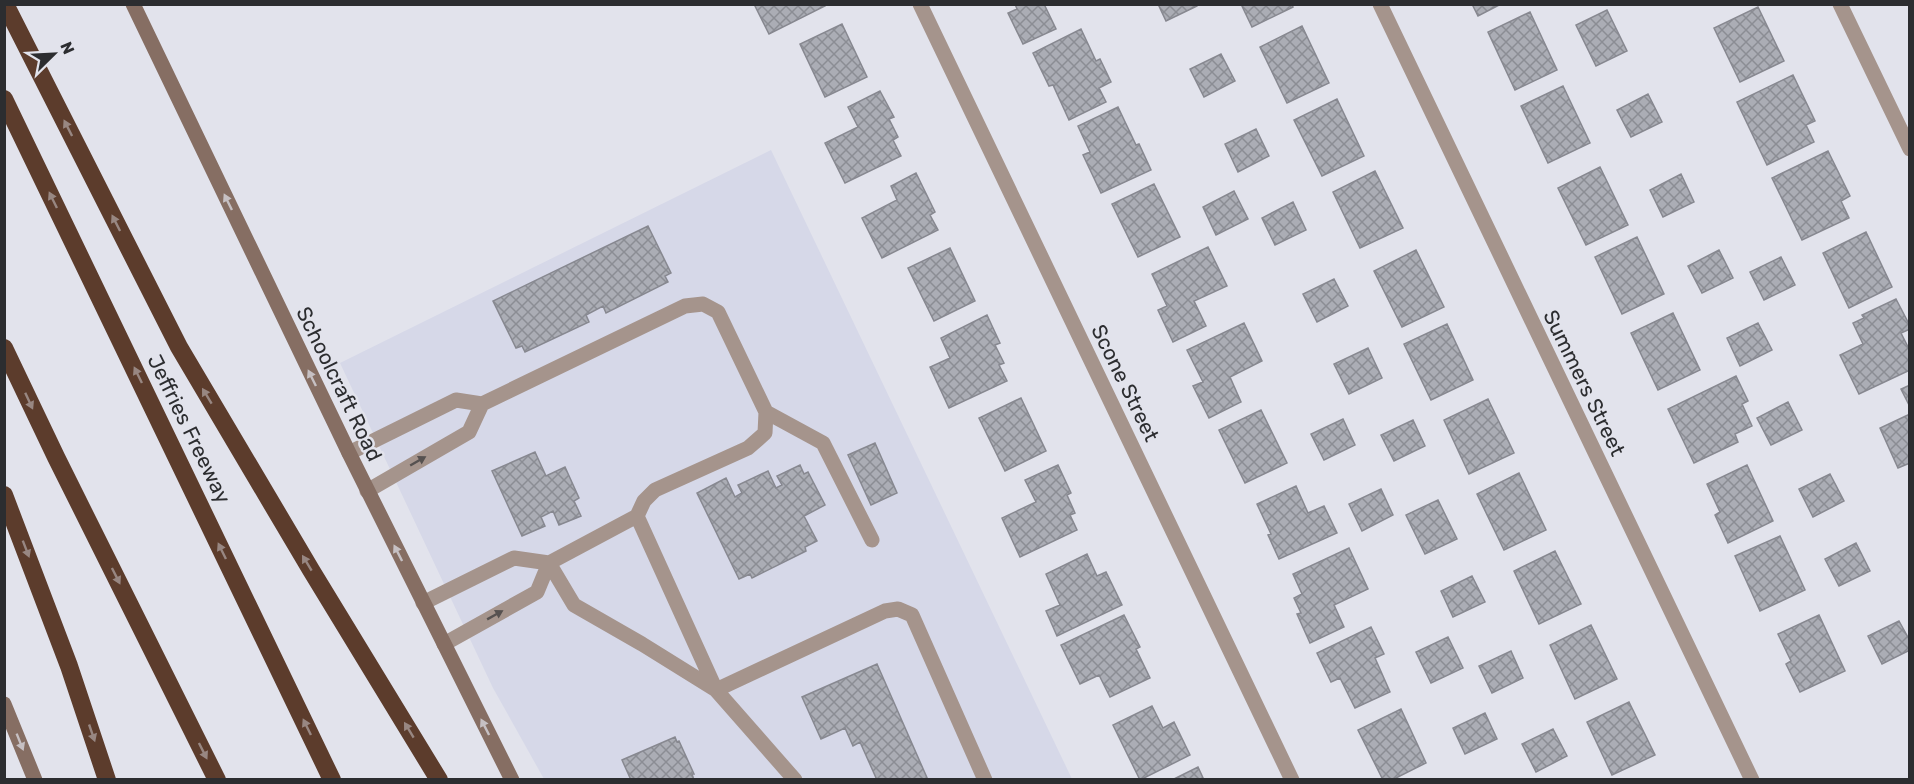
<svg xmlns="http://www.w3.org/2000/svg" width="1914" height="784" font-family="Rubik,sans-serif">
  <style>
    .built { fill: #d6d8e8 }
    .building { fill: url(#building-cross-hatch); stroke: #878890; stroke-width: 1.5 }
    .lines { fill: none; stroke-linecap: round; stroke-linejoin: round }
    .lane { stroke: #a5948c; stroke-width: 15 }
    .street { stroke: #a5948c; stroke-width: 15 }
    .secondary { stroke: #866e63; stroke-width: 15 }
    .highway { stroke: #5c3c2c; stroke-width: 18 }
    .oneway { fill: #988782 }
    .oneway2 { fill: #c6c0c3 }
    .oneway3 { fill: #565150 }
    .labels { text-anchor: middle; stroke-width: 5; stroke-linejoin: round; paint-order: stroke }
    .street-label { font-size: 21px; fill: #2c2d30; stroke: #e2e3ec }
  </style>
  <defs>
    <pattern id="building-cross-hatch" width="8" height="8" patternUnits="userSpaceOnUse" patternTransform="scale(1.5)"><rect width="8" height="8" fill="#abadb5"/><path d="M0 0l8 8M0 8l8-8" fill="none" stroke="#8b8d94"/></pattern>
  </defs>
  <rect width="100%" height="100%" fill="#e2e3ec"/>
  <!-- built -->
  <path class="built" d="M771,150L1072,779H544L493,688L340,363Z"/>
  <!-- building -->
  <path class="building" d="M754,4H824L825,6L769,34Z
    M1015,4H1044L1056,29L1023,44L1008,13L1017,9Z
    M1158,4H1197V6L1166,21Z
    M1241,4H1292L1293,7L1252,27Z
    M1472,4H1501L1478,16Z
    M1758,7L1784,61L1740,82L1714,28Z
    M1607,10L1627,51L1596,66L1576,25Z
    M1530,12L1557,70L1515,90L1488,32Z
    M842,24L867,77L825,97L800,44Z
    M1302,26L1329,83L1287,103L1260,47Z
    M1081,29L1096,61L1100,59L1111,82L1099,88L1106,102L1069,120L1053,85L1049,86L1033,53Z
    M1221,54L1235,81L1204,97L1190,69Z
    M1793,75L1815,121L1806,125L1814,142L1767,165L1737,102Z
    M1563,86L1590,143L1548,163L1521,106Z
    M880,91L894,117L889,119L898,137L893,140L901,156L845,183L825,143L858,127L848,107Z
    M1648,94L1662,122L1631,137L1617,110Z
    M1337,99L1364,156L1322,176L1294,120Z
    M1118,107L1136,145L1139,144L1151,170L1101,193L1083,155L1090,152L1078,126Z
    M1256,129L1269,156L1238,172L1225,144Z
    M1828,151L1850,196L1841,201L1849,218L1802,240L1772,178Z
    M1600,167L1628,225L1586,245L1558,188Z
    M1375,171L1403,228L1360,248L1333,192Z
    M916,173L935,212L930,215L938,230L882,258L862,218L897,200L891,186Z
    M1681,174L1694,202L1663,217L1650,190Z
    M1154,184L1180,237L1138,257L1112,204Z
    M1234,191L1248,219L1216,235L1203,207Z
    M1293,202L1306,230L1275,245L1262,218Z
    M648,226L671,273L665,276L668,282L606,313L603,306L586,315L589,322L525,352L522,346L516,348L493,301Z
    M1866,232L1892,287L1849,308L1823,253Z
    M1637,237L1664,294L1622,314L1595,257Z
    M1208,247L1227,286L1194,301L1206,326L1173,342L1158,310L1167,306L1152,274Z
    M950,248L975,301L934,321L908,268Z
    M1416,250L1444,307L1402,327L1374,271Z
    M1719,250L1733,278L1702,293L1688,266Z
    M1781,257L1795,285L1764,300L1750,272Z
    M1334,279L1348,306L1317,322L1303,294Z
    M1896,299L1910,326V329L1901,333L1910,351V370L1859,394L1840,355L1863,344L1853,323L1864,318L1862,315Z
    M1673,313L1700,370L1658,390L1631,333Z
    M987,315L1000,343L995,345L1004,363L999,365L1007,381L949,408L930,367L950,358L941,338Z
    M1244,323L1262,361L1230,377L1241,402L1209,418L1193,386L1203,382L1187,350Z
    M1758,323L1772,350L1740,366L1727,338Z
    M1447,324L1473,380L1431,400L1404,344Z
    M1368,348L1382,378L1349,394L1334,364Z
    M1736,376L1748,401L1742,404L1752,426L1735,434L1738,442L1694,463L1668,409Z
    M1910,385V407L1901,389Z
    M1021,398L1046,451L1005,471L979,418Z
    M1488,399L1514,453L1469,474L1444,420Z
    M1788,402L1802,430L1771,445L1757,418Z
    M1261,410L1287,463L1245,483L1219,430Z
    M1910,414V463L1898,468L1880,428Z
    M1343,419L1355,445L1324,460L1311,434Z
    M1413,420L1425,446L1394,461L1381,435Z
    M875,443L897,493L871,505L848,455Z
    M535,452L546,476L565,467L579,498L574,501L581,516L559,525L553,511L541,517L545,526L522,536L492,471Z
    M800,465L804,474L808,472L825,505L804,516L817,541L805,547L806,551L752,578L750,574L739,579L697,493L726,478L735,497L742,493L738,485L768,471L776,488L782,485L777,476Z
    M1058,465L1071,493L1067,495L1075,513L1070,515L1077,530L1020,557L1002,518L1036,502L1025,480Z
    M1747,465L1773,521L1728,543L1715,515L1720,512L1707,484Z
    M1519,473L1546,530L1504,550L1477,494Z
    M1830,474L1844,501L1813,517L1799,489Z
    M1296,486L1308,513L1324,506L1337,533L1279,559L1268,535L1271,534L1257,504Z
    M1381,489L1393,515L1362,531L1349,504Z
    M1438,500L1457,539L1425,554L1406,515Z
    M1780,536L1805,590L1760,611L1735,556Z
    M1856,543L1870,571L1839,586L1825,559Z
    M1349,548L1368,589L1334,605L1344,627L1310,643L1297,614L1301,613L1294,598L1302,594L1293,574Z
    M1555,551L1581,604L1539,624L1514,571Z
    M1087,554L1097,576L1106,572L1122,605L1057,636L1046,611L1060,605L1046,574Z
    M1472,576L1485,602L1453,617L1441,591Z
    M1124,615L1140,647L1136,649L1150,678L1110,697L1099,675L1080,684L1061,645Z
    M1819,615L1845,671L1800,692L1786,664L1791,661L1778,634Z
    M1899,621L1910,641V650L1882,664L1868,636Z
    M1591,625L1617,679L1575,699L1550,645Z
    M1371,627L1384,654L1375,658L1390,692L1355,708L1340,678L1331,682L1317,653Z
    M1448,637L1463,668L1431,683L1416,652Z
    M1511,651L1523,678L1492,693L1479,666Z
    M877,664L928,780H877L860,742L853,746L845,728L821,739L802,697Z
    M1629,702L1655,755L1612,775L1587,722Z
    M1152,706L1163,728L1174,722L1190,755L1140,780L1113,725Z
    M1401,709L1426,763L1392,780H1383L1358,730Z
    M1485,713L1497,739L1465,754L1453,728Z
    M1553,729L1567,756L1536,772L1522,744Z
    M675,737L677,742L679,741L694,774H692L694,780H631L622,760Z
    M1198,767L1204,780H1172Z"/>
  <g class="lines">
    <!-- lane -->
    <path class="lane" d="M482,404L685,306L703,304L718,312L766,412L765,433L748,448L655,490L644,501L637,516L549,563L574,605L642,644L716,690L795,780
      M766,412L823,443L872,540
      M349,453L456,400L482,404L469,432L367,491
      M637,516L716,690L885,611L898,609L912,615L985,780
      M423,603L514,558L549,563L537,592L444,644"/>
    <!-- street -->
    <path class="street" d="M920,4L1292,780
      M1380,4L1752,780
      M1840,4L1910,149"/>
    <!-- secondary -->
    <path class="secondary" d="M133,4L349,453L512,780
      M4,704L35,780"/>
    <!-- highway -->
    <path class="highway" d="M5,4L179,347L311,570L439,780
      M4,99L332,780
      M4,348L56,457L217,780
      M4,495L69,666L107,780"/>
  </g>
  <!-- one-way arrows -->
  <defs><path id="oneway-solid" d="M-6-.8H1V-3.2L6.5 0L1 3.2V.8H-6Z" transform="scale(1.5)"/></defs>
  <g class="oneway">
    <use href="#oneway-solid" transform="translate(68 128) rotate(-117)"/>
    <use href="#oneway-solid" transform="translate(53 200) rotate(-116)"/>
    <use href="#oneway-solid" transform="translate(116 223) rotate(-117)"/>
    <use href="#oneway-solid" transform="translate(138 375) rotate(-116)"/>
    <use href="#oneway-solid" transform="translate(207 396) rotate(-121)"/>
    <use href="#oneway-solid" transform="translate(29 401) rotate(65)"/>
    <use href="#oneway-solid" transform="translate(26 549) rotate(69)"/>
    <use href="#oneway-solid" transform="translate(222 551) rotate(-116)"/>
    <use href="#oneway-solid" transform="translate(307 563) rotate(-121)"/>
    <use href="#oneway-solid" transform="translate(116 576) rotate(63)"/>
    <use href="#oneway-solid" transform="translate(307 727) rotate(-116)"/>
    <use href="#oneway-solid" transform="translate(409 730) rotate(-121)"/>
    <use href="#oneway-solid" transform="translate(92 733) rotate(71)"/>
    <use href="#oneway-solid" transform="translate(203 751) rotate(63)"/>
  </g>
  <g class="oneway2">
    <use href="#oneway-solid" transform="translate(228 202) rotate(-116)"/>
    <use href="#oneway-solid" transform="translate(312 378) rotate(-116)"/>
    <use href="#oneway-solid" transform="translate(398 553) rotate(-117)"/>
    <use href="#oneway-solid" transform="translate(485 727) rotate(-117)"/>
    <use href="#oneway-solid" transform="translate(20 742) rotate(68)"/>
  </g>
  <g class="oneway3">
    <use href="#oneway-solid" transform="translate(418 461) rotate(-30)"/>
    <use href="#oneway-solid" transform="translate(495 615) rotate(-29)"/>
  </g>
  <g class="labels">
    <!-- street labels -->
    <g class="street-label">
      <text transform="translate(1125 383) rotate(64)" y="7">Scone Street</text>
      <text transform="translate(1584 383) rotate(64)" y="7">Summers Street</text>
      <text transform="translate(339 384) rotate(64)" y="7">Schoolcraft Road</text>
      <text transform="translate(189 429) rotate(64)" y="7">Jeffries Freeway</text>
    </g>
  </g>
  <!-- border -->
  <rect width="1914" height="784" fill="none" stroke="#2c2d30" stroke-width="12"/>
  <!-- north arrow -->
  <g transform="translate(54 54) rotate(66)" stroke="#e2e3ec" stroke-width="4.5" paint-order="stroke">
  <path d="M0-4.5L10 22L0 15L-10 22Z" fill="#2c2d30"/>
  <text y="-9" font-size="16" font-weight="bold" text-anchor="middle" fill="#2c2d30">N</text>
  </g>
</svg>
